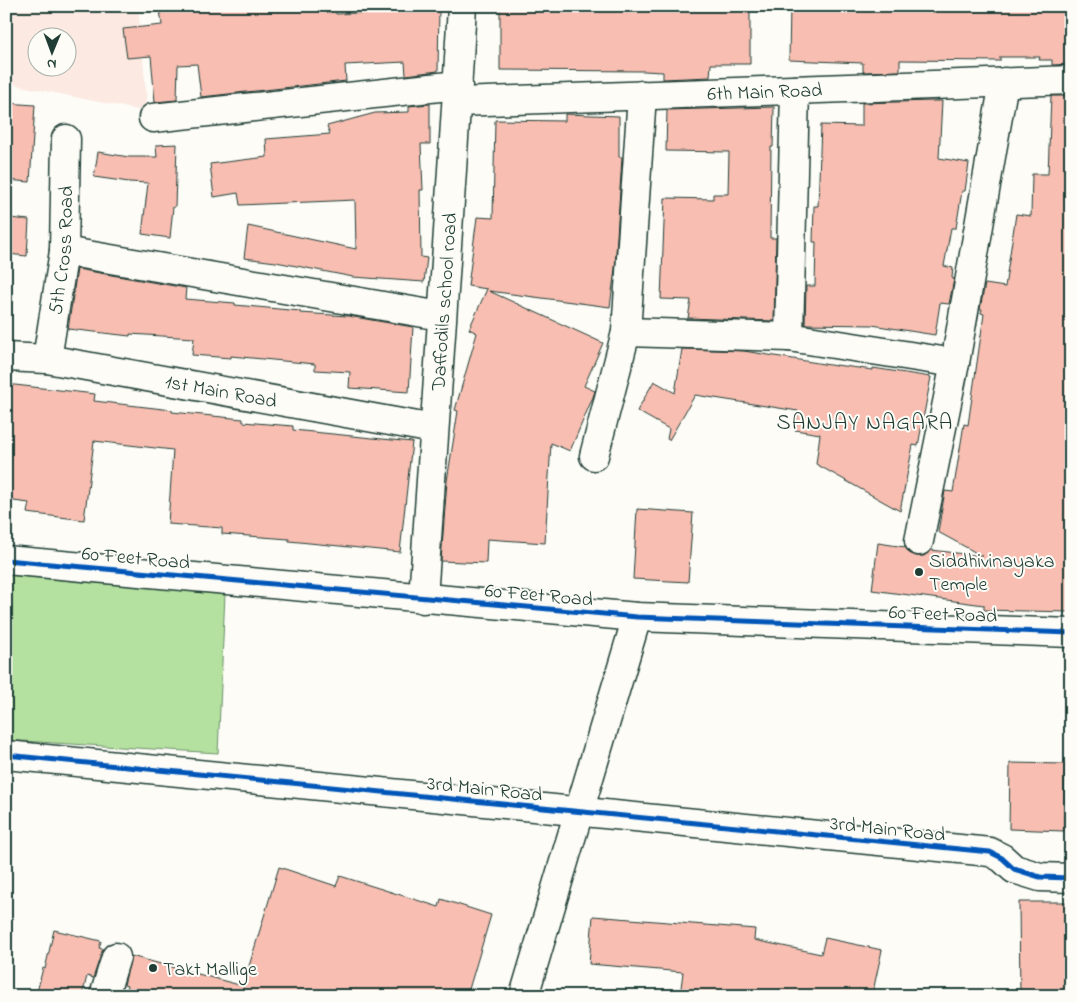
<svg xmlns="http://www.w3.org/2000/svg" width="1077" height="1002" font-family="'Indie Flower',sans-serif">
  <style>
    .built { fill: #fce9e2; fill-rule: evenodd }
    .green { fill: #b4e19f; stroke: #6a8f6a }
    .building { fill: #f8beb2; stroke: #1f3d34 }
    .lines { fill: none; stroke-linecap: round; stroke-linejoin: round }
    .minor-casing { stroke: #1f3d34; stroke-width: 31 }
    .minor { stroke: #fdfcf7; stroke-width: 28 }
    .cycleway-casing { stroke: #fdfcf7; stroke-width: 8 }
    .cycleway { stroke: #0057b8; stroke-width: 5 }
    .poi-dot { fill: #1f3d34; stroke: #fdfcf7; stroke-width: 2 }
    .labels { text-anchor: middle; stroke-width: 4; stroke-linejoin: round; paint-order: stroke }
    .street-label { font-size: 20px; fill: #1f3d34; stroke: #fdfcf7 }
    .poi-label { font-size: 20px; fill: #1f3d34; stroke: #fdfcf7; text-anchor: start }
    .quarter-label { font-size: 22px; letter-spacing: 1px; fill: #1f3d34; stroke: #fdfcf7 }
  </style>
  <rect width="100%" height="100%" fill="#fdfcf7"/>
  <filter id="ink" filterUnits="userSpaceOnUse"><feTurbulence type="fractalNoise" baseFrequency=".02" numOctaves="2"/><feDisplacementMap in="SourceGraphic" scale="10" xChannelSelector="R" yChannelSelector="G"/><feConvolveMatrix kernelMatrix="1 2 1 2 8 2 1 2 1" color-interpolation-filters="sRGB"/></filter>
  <g filter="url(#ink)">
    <!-- built -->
    <path class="built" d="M6,6H138L148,112L6,83ZM38,38H68V68H38Z"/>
    <!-- green -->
    <path class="green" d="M6,575L225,594L218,753L6,740Z"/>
    <!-- building -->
    <path class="building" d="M191,6H335L336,14L399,11V6H439L438,71L406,75L405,62L345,65L346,81L201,97L197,64L178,65L177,100L155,102L151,56L127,58L123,29L162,25L160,10Z
      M500,6H750V64H711L710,77L663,79V72L644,71L500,70Z
      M790,6H1071V64L1052,65V60H1039L1040,57H1000V61L900,60V71L863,72V63L789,60Z
      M1051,96H1071L1070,612L984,610V605L872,590L878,543L905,547L909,553L916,556H924L931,550L982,556L938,532L945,491L953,492L964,424L968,425L984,314L981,313L982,309H980L985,284L1005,287L1016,214L1031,216L1032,174H1048Z
      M933,101H942L939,158L969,163L965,191H962L956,228H951L944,266L953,268L952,278L954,279L949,304L940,303L935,335L872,325L805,324L806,286H815L816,242H813L814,206H818L821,125L862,126V103Z
      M6,103L35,105L30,182L6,180Z
      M430,104V144H421L423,190H420L421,257L427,258L424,282L353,277L276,262L244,258L248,226L356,249L355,200L240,205L238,193L214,197L210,164L267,157L266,139L330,134L327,126L375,113L409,112V106Z
      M774,107L773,147H771L770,238H776L774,321L688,318L691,300L661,299L665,198L713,199V194H728L729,152L666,151L667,110Z
      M565,114L619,116V157H622L615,269L610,307L489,291L603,343L584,386L595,391L593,397L570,451L551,443L545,543L487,539L486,563L441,561L447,481L458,411L455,410L477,333L469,329L487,289L468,286L477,217L493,218L495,120L565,121Z
      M177,144L175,207H173L170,238L142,234L148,183L129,182L94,177L98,152L129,157H157L156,145Z
      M10,218L29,220L27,256L7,254Z
      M77,269L186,288L185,299L235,303V305L300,311V313L348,316L413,327L409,392L349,388L350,372L315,370V364L231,356V358L192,355L194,338L130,334V336L68,329Z
      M682,349L744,351L836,366V365L873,370V368L931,377L918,446L913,445L900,511L816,464L820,434L795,430L798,411L695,395L669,440L667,439L669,429L637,411L654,381L675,393Z
      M6,384L95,394L94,401L172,410V412L243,419V422L293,426V430L412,442L400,552L289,541V539L222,534V528L168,524L173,450L94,441L84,520L27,513L29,503L6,500Z
      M637,509L693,513L688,582L633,579Z
      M1010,763L1065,764L1064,831L1009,829Z
      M279,867L336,886L340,876L439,907L441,899L491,915L467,996H124L127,986L124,985L131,956L243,986Z
      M1019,902H1066L1067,996H1020Z
      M593,916L755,929L754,940L821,954L825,938L882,950L872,996H680L683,972L589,964Z
      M54,930L101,941L99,948L103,949L93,978L87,976L82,996H36L43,968L45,969Z"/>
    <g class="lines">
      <defs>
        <g id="minor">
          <path id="s1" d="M457,102L1071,80"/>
          <path d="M153,118L458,85"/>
          <path d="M64,251L441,316"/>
          <path d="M626,332L789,337L955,363"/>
          <path d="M789,337L795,90"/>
          <path id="s2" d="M6,357L47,359L434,429"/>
          <path id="s3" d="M47,359L64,251L66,139"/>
          <path d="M594,456L626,332L642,95"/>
          <path d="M919,541L955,363L1004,82"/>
          <path d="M6,560L637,617L1071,633"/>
          <path id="s4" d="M423,599C436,401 451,204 462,6"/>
          <path d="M6,755L990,852L1002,858L1014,869L1040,877L1071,878"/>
          <path d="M104,996L116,957"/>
          <path d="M524,996L637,617"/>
        </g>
      </defs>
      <!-- minor casing -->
      <use href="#minor" class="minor-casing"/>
      <!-- minor -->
      <use href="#minor" class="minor"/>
      <defs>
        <path id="cycleway" d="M6,560L637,617L1071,633
          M6,755L990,852L1002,858L1014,869L1040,877L1071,878"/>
      </defs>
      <!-- cycleway casing -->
      <use href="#cycleway" class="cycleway-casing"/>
      <!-- cycleway -->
      <use href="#cycleway" class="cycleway"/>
    </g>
  </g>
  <!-- markers -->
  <g class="poi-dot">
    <circle cx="919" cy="572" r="5"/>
    <circle cx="153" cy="968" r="5"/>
  </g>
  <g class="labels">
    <!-- street labels -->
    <g class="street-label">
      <text dy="7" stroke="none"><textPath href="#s1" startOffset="308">6th Main Road</textPath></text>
      <text dy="7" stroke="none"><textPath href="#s3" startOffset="110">5th Cross Road</textPath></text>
      <text dy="7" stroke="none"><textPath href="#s4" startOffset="298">Daffodils school road</textPath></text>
      <text dy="7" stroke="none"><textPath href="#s2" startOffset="218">1st Main Road</textPath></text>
      <text transform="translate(136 557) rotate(5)" y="7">60 Feet Road</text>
      <text transform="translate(539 594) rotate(5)" y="7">60 Feet Road</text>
      <text transform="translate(943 613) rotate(2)" y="7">60 Feet Road</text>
      <text transform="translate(485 788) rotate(6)" y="7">3rd Main Road</text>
      <text transform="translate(888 828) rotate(6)" y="7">3rd Main Road</text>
    </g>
    <!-- poi labels -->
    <g class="poi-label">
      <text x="929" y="567">Siddhivinayaka<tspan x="929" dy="23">Temple</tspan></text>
      <text x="163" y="975">Takt Mallige</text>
    </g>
    <!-- quarter labels -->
    <g class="quarter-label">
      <text x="865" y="429">SANJAY NAGARA</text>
    </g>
  </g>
  <!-- margin -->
  <rect width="1077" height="1002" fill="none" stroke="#fdfcf7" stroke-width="25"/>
  <rect x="12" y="12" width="1052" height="977" fill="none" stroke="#1f3d34" stroke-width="2" filter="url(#ink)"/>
  <!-- north arrow -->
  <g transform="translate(52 52) rotate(181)"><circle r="24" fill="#fdfcf7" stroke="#a4b0a9"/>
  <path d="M0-4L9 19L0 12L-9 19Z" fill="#1f3d34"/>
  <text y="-8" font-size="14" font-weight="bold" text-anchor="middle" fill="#1f3d34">N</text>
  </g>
</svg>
